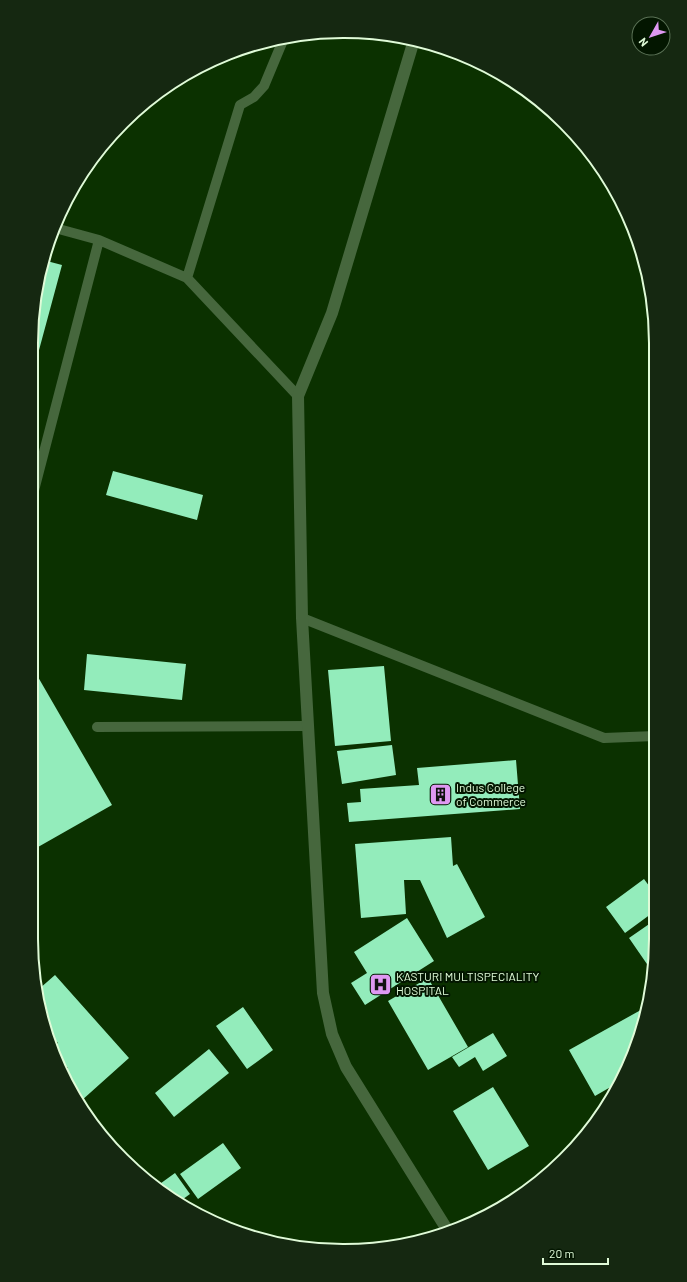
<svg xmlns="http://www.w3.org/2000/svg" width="687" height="1282" font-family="Barlow,sans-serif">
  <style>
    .building { fill: #93ecbb }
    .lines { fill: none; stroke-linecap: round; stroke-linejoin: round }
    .lane { stroke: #46673d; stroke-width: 10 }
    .street { stroke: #46673d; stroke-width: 12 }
    .labels { text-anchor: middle; stroke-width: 4; stroke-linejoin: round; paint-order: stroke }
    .poi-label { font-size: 12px; fill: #e0fbd8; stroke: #031600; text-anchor: start }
    .rim { fill: none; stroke: #e0fbd8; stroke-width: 2 }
  </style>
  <rect width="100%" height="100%" fill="#0b3100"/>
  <!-- building -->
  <path class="building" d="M43,260L62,265L32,376V323Z
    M113,471L203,495L197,520L106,495Z
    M87,654L186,664L182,700L84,690Z
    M384,666L391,741L335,746L328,670Z
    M38,677L112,805L31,851V680Z
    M392,745L396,775L342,784L337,751Z
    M516,760L520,809L349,822L347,803L361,802L360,789L419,785L417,768Z
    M451,837L453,866L457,864L485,917L447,938L420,880H404L406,914L361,918L355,844Z
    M644,879L655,894V911L625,933L606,907Z
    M407,918L434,961L365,1005L351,983L367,973L354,952Z
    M655,920V963L649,967L629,938Z
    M55,975L129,1058L81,1101L65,1071L68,1068L56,1055L52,1048L58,1043L46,1030L39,989Z
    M428,978L468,1047L428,1070L388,1001Z
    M648,1006L645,1019L624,1077L621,1081L595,1096L569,1050Z
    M243,1007L273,1050L247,1069L216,1026Z
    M493,1033L507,1056L483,1071L475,1057L459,1067L452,1057Z
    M209,1049L229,1073L174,1117L155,1093Z
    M493,1087L529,1146L488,1170L453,1111Z
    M223,1143L241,1168L198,1199L180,1174Z
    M175,1173L190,1194L179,1202L170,1198L157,1186Z"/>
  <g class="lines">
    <!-- lane -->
    <path class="lane" d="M55,228L99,240L187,278L298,396
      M187,278L240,105L254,97L264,86L284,38
      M31,502L99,240
      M302,618L604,738L655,736
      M97,727L308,726"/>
    <!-- street -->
    <path class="street" d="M414,40L332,313L298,396L302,618L323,993L332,1034L346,1067L448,1231"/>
  </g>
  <!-- icons -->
  <defs>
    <symbol id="building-square" viewBox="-11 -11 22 22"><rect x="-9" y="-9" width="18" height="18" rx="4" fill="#df98f2" stroke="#031600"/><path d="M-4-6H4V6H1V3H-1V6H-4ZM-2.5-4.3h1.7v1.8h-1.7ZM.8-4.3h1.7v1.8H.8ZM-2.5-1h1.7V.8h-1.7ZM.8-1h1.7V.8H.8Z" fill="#111"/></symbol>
    <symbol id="hospital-square" viewBox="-11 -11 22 22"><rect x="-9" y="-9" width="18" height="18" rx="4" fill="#df98f2" stroke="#031600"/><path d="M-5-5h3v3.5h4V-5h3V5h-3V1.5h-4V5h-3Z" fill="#111"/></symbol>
  </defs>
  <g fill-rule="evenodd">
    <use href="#building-square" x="428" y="782" width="25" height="25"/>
    <use href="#hospital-square" x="368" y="972" width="25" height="25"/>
  </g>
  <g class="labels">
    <!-- poi labels -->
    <g class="poi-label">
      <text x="456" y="792">Indus College<tspan x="456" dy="14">of Commerce</tspan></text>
      <text x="396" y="981">KASTURI MULTISPECIALITY<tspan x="396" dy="14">HOSPITAL</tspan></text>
    </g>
  </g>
  <!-- crop -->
  <path d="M0 0H687V1282H0ZM343 38H344A305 305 0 0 1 649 343V939A305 305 0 0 1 344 1244H343A305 305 0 0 1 38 939V343A305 305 0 0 1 343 38Z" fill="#152811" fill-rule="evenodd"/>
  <path class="rim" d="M343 38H344A305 305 0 0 1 649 343V939A305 305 0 0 1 344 1244H343A305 305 0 0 1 38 939V343A305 305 0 0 1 343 38Z"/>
  <!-- north arrow -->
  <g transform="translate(651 36) rotate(231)"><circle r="19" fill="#031600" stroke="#5b7256"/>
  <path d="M0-3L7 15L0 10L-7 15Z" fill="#df98f2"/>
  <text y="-6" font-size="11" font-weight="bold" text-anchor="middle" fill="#e0fbd8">N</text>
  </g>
  <!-- scale -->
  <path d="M543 1258v6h65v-6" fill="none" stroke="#e0fbd8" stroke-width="2"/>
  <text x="549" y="1258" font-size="12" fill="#e0fbd8" stroke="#031600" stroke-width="3" paint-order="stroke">20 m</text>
</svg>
